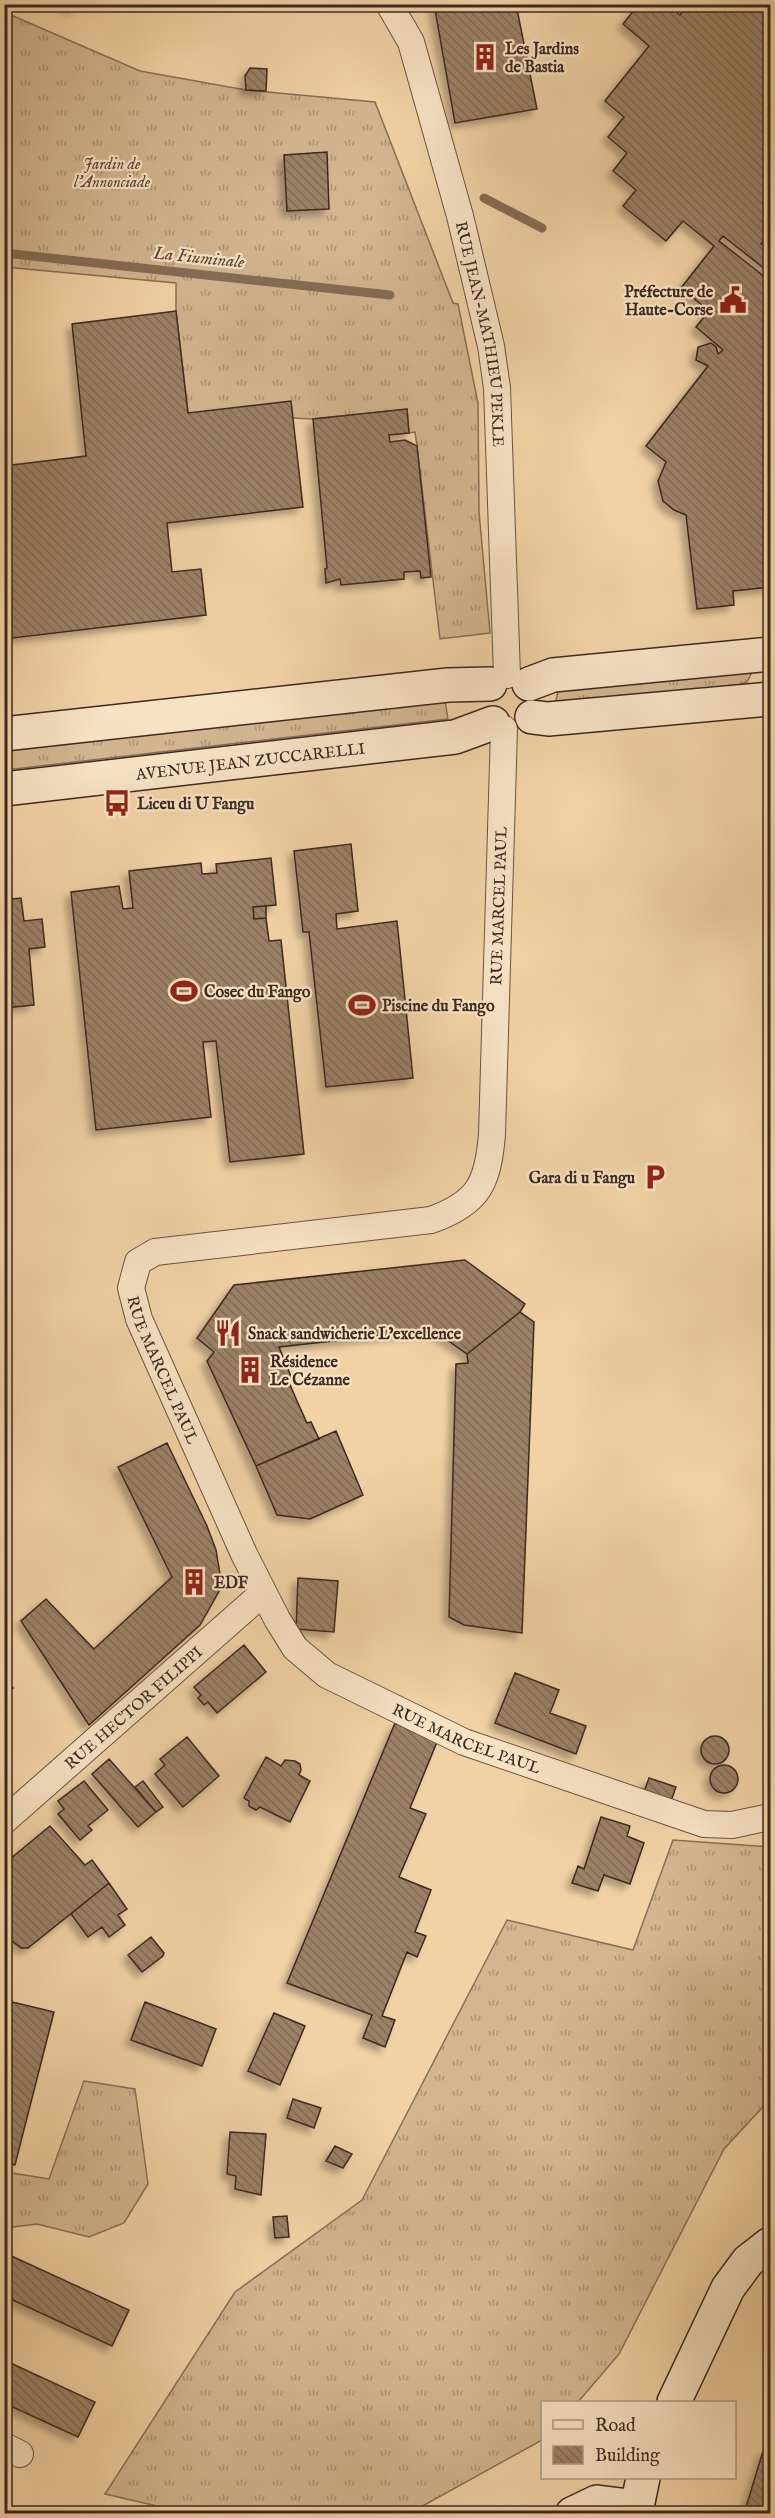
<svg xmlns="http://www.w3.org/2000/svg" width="775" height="2518" font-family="'IM FELL English',serif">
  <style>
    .grass { fill: url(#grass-tufts); stroke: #886f58; stroke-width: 1.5 }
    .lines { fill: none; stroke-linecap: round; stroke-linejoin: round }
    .stream { stroke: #846c55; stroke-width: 9 }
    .building { fill: url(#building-back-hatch); stroke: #3c2921; stroke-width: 1.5; filter: url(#shadow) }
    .minor-casing { stroke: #6a5342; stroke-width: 28 }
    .secondary-casing { stroke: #3c2921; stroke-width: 36 }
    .minor { stroke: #f7e2c4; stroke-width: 26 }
    .secondary { stroke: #f7e2c4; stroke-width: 33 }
    .labels { text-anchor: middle; stroke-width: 4.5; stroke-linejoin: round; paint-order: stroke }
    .poi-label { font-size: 16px; font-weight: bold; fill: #3c2921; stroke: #f7e2c4; text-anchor: start }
    .park-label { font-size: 16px; font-style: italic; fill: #5a4537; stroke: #f7e2c4 }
    .street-label { font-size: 16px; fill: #3c2921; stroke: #f7e2c4 }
    .water-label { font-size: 18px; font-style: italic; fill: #5a4537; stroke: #f7e2c4 }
  </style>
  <defs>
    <pattern id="grass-tufts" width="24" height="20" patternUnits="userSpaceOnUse" patternTransform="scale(1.5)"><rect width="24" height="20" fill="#d3b58f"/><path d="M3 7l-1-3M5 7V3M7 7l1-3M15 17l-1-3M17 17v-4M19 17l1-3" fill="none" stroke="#ac9374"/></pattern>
    <pattern id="building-back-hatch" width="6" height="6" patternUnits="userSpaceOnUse" patternTransform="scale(1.5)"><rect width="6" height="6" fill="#9b8166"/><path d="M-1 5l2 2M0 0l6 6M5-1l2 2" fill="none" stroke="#806a54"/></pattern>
    <filter id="shadow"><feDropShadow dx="-5.5" dy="5.5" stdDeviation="3" flood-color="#0004"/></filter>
  </defs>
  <rect width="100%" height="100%" fill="#f2d2a5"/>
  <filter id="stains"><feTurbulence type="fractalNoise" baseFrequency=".00333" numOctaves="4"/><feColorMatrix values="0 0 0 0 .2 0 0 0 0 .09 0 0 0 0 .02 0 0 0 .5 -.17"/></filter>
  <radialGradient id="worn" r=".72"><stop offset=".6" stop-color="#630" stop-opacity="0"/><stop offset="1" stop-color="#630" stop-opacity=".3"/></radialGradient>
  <!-- grass -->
  <path class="grass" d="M4,12L140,71L246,90L375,102L453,303L458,304L478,403L479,512L490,633L440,639L417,446L415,432L409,433L407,409L313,419L188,413L176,311V283L5,267Z
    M749,670L751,674L747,682L738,685L555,705L559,686Z
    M445,700L448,719L5,770L4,751Z
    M673,1840L770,1847V2099L724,2149L619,2354L578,2402H542V2440L410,2513H187L105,2494L235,2292L362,2200L507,1920L633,1950Z
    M84,2081L135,2089L148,2184L124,2223L89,2237L37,2224L5,2228V2172L49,2179Z"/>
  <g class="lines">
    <!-- stream -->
    <path class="stream" d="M484,198L542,228
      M4,253L390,295"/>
  </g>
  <!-- building -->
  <path class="building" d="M63,4H78L74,9Z
    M434,4H516L537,109L455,123Z
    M639,4H667L680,15L689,4H707L714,11L720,4H742L748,9L752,4H770V232L761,244L770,252V273L723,236L719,241L770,281V587L733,591L734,605L697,609L686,515L674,510L663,501L658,481L666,462L646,446L708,366L696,360L698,347L711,343L716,347L718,354L723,350L696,327L709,311L681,288L714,246L683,221L666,241L623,206L636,190L613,171L627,153L608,137L624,117L605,101L649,46L623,24Z
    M250,68L267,69L266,91L246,90L245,76Z
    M327,152L329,209L287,211L284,155Z
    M176,311L188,413L291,401L303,507L167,523L172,572L201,569L206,615L4,639V466L86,456L72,324Z
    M407,409L409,433L389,435L390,442L405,440L417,446L431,577L421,578L420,571L404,572V579L341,585L340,579L326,583L325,569L327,568L313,419Z
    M351,844L358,911L336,914L337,929L397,921L413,1078L326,1087L309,932H303L294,851Z
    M271,858L276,905L253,907L254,919L266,918L269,941L281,940L304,1154L230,1162L216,1041L203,1042L211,1117L96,1130L71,892L119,886L123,909L133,908L129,871L201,863L202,874L217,873L216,864Z
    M21,898L24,921L42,919L45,947L29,949L34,1005L4,1008V900Z
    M266,906V918L254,919L253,907Z
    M465,1260L525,1304L520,1312L467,1354L433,1330L279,1347L292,1379L288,1380L297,1401L307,1423L311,1422L319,1439L256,1466L207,1361L214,1352L197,1338L234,1285Z
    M520,1312L534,1322L522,1633L464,1625L449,1617L456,1364L468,1363L467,1354Z
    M336,1431L363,1495L310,1519L277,1515L256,1466Z
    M167,1443L207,1526L216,1550L222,1586L200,1625L89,1725L21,1621L46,1599L94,1649L172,1577L118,1467Z
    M298,1578L338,1581L334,1632L296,1629Z
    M244,1645L266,1672L217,1713L208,1702L204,1705L198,1698L201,1695L194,1687Z
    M4,1673L13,1688L4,1693Z
    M515,1673L559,1690L550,1713L586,1726L576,1754L495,1723Z
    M395,1723L437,1742L410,1808L426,1814L399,1877L431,1890L415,1932L426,1936L417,1957L407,1952L382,2016L395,2020L385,2047L363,2038L372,2015L287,1983Z
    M701 1750a14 14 0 1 1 28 0a14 14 0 1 1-28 0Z
    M187,1737L219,1776L183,1807L155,1774L165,1765L160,1759Z
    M266,1757L281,1766L285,1760L295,1761L300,1764L301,1770L299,1775L310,1781L290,1822L260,1807L256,1810L249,1806V1801L244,1798Z
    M109,1759L156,1812L138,1827L92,1774Z
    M710 1779a14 14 0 1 1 28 0a14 14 0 1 1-28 0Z
    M649,1778L676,1787L671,1801L644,1792Z
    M84,1781L108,1810L88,1826L92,1830L80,1840L58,1814L64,1809L58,1801Z
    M143,1781L163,1807L156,1812L135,1787Z
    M601,1817L630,1826L627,1836L644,1843L630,1884L604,1875L598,1891L572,1883L578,1866L584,1869Z
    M50,1826L85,1865L92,1860L109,1883L28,1948H21L4,1935V1864Z
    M109,1883L127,1909L118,1915L125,1925L109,1937L102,1927L88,1937L71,1914Z
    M151,1937L164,1953L163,1956L142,1972L128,1955Z
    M4,2000L54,2012L15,2165L4,2163Z
    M145,2002L216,2029L202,2066L131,2040Z
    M274,2013L305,2026L280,2085L248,2071Z
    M293,2099L321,2108L314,2128L287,2118Z
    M230,2132L266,2134L261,2195L235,2189L236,2176L227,2174Z
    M335,2146L352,2154L343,2168L326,2161Z
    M287,2216L289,2237L275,2238L273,2217Z
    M7,2254L129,2310L112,2346L4,2296Z
    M4,2360L95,2402L78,2437L4,2403Z
    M770,2450V2514H744L763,2451Z"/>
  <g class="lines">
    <defs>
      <g id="minor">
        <path id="s1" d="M389,4L411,42L460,216L491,346L497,388L507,675"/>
        <path id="s2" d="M504,729L492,1134C488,1183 479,1203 431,1220L155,1252L138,1262L131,1288L139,1319L244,1554L277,1619L295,1648L327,1675L464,1742L704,1824L732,1825L770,1817"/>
        <path id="s3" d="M4,1821L263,1593"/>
        <path d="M4,2446L20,2454"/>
      </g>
      <g id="secondary">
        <path d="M529,684L553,675L770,654"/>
        <path d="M532,717L548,719L770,699"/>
        <path d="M4,734L448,685L490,684"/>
        <path id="s4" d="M4,789L455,737L493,723"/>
        <path d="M674,2402L728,2288L748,2261L770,2244"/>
        <path d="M637,2507L643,2478"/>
        <path d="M572,2514L597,2502L637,2507"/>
      </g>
    </defs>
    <!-- minor casing -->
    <use href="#minor" class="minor-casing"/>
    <!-- secondary casing -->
    <use href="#secondary" class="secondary-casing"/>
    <!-- minor -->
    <use href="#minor" class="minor"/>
    <!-- secondary -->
    <use href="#secondary" class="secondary"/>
  </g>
  <!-- icons -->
  <defs>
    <symbol id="building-bare" viewBox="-9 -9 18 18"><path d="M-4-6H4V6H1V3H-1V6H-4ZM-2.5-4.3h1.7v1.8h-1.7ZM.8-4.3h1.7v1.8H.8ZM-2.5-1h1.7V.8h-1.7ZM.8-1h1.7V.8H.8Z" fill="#8f2418" stroke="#f7e2c4" stroke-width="2.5" paint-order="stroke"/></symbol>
    <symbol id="civic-bare" viewBox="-9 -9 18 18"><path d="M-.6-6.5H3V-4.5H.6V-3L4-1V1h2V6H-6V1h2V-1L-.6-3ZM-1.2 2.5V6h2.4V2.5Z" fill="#8f2418" stroke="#f7e2c4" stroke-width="2.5" paint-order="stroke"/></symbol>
    <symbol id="bus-bare" viewBox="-9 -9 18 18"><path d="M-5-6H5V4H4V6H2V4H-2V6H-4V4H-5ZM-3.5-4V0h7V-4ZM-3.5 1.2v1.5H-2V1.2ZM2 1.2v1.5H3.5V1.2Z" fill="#8f2418" stroke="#f7e2c4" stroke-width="2.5" paint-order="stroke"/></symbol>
    <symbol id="stadium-bare" viewBox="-9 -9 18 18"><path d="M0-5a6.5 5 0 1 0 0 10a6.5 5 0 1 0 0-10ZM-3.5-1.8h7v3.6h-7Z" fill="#8f2418" stroke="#f7e2c4" stroke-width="2.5" paint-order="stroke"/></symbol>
    <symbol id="parking-bare" viewBox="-9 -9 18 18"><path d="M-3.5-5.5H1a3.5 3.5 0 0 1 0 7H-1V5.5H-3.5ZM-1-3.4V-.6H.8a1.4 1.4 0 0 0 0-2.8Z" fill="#8f2418" stroke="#f7e2c4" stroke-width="2.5" paint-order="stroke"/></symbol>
    <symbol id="restaurant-bare" viewBox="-9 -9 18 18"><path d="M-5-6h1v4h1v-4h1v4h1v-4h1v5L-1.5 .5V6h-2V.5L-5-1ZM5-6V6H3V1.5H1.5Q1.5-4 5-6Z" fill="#8f2418" stroke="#f7e2c4" stroke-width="2.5" paint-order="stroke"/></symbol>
  </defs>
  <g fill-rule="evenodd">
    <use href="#building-bare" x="466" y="38" width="38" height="38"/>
    <use href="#civic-bare" x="714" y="281" width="38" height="38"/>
    <use href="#bus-bare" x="98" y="784" width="38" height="38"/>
    <use href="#stadium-bare" x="165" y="972" width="38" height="38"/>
    <use href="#stadium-bare" x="343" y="986" width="38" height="38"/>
    <use href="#parking-bare" x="636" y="1158" width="38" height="38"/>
    <use href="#restaurant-bare" x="209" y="1314" width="38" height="38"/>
    <use href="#building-bare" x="231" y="1351" width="38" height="38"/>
    <use href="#building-bare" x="175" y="1563" width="38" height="38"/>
  </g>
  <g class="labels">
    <!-- poi labels -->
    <g class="poi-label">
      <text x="505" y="54">Les Jardins<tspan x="505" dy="18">de Bastia</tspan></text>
      <text x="713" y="297" text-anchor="end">Préfecture de<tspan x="713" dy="18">Haute-Corse</tspan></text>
      <text x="137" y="809">Liceu di U Fangu</text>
      <text x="204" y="997">Cosec du Fango</text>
      <text x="382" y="1011">Piscine du Fango</text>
      <text x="635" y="1183" text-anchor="end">Gara di u Fangu</text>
      <text x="248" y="1339">Snack sandwicherie L’excellence</text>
      <text x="270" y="1367">Résidence<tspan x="270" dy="18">Le Cézanne</tspan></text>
      <text x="214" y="1588">EDF</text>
    </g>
    <!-- park labels -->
    <g class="park-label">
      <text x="112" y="169">Jardin de<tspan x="112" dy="18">l'Annonciade</tspan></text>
    </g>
    <!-- street labels -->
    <g class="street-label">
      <text dy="6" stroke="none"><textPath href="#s1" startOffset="345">RUE JEAN-MATHIEU PEKLE</textPath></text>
      <text dy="6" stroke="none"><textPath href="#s4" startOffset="248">AVENUE JEAN ZUCCARELLI</textPath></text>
      <text transform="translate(498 906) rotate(-88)" y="6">RUE MARCEL PAUL</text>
      <text dy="6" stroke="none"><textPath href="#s2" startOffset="932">RUE MARCEL PAUL</textPath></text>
      <text dy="6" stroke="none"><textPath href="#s3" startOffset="172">RUE HECTOR FILIPPI</textPath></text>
      <text dy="6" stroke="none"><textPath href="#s2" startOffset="1436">RUE MARCEL PAUL</textPath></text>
    </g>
    <!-- water labels -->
    <g class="water-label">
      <text transform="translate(199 257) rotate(6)" y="6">La Fiuminale</text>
    </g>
  </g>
  <!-- margin -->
  <rect width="775" height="2518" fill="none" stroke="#f2d2a5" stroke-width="24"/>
  <rect x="6" y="6" width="763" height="2506" fill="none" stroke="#3c2921" stroke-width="3"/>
  <rect x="12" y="12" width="751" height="2494" fill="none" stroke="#3c2921" stroke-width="1.5"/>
  <!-- legend -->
  <rect x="541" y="2401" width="195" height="78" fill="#f7e2c4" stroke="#ac9883" stroke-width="1.5"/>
  <rect x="553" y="2420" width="30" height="9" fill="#f7e2c4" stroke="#ac9883" stroke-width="1.5"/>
  <text x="595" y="2431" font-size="18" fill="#3c2921">Road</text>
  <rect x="553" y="2446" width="30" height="18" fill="url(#building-back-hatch)" stroke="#ac9883" stroke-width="1.5"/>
  <text x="595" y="2461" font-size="18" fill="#3c2921">Building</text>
  <rect width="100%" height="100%" filter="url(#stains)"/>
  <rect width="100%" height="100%" fill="url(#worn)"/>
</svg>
